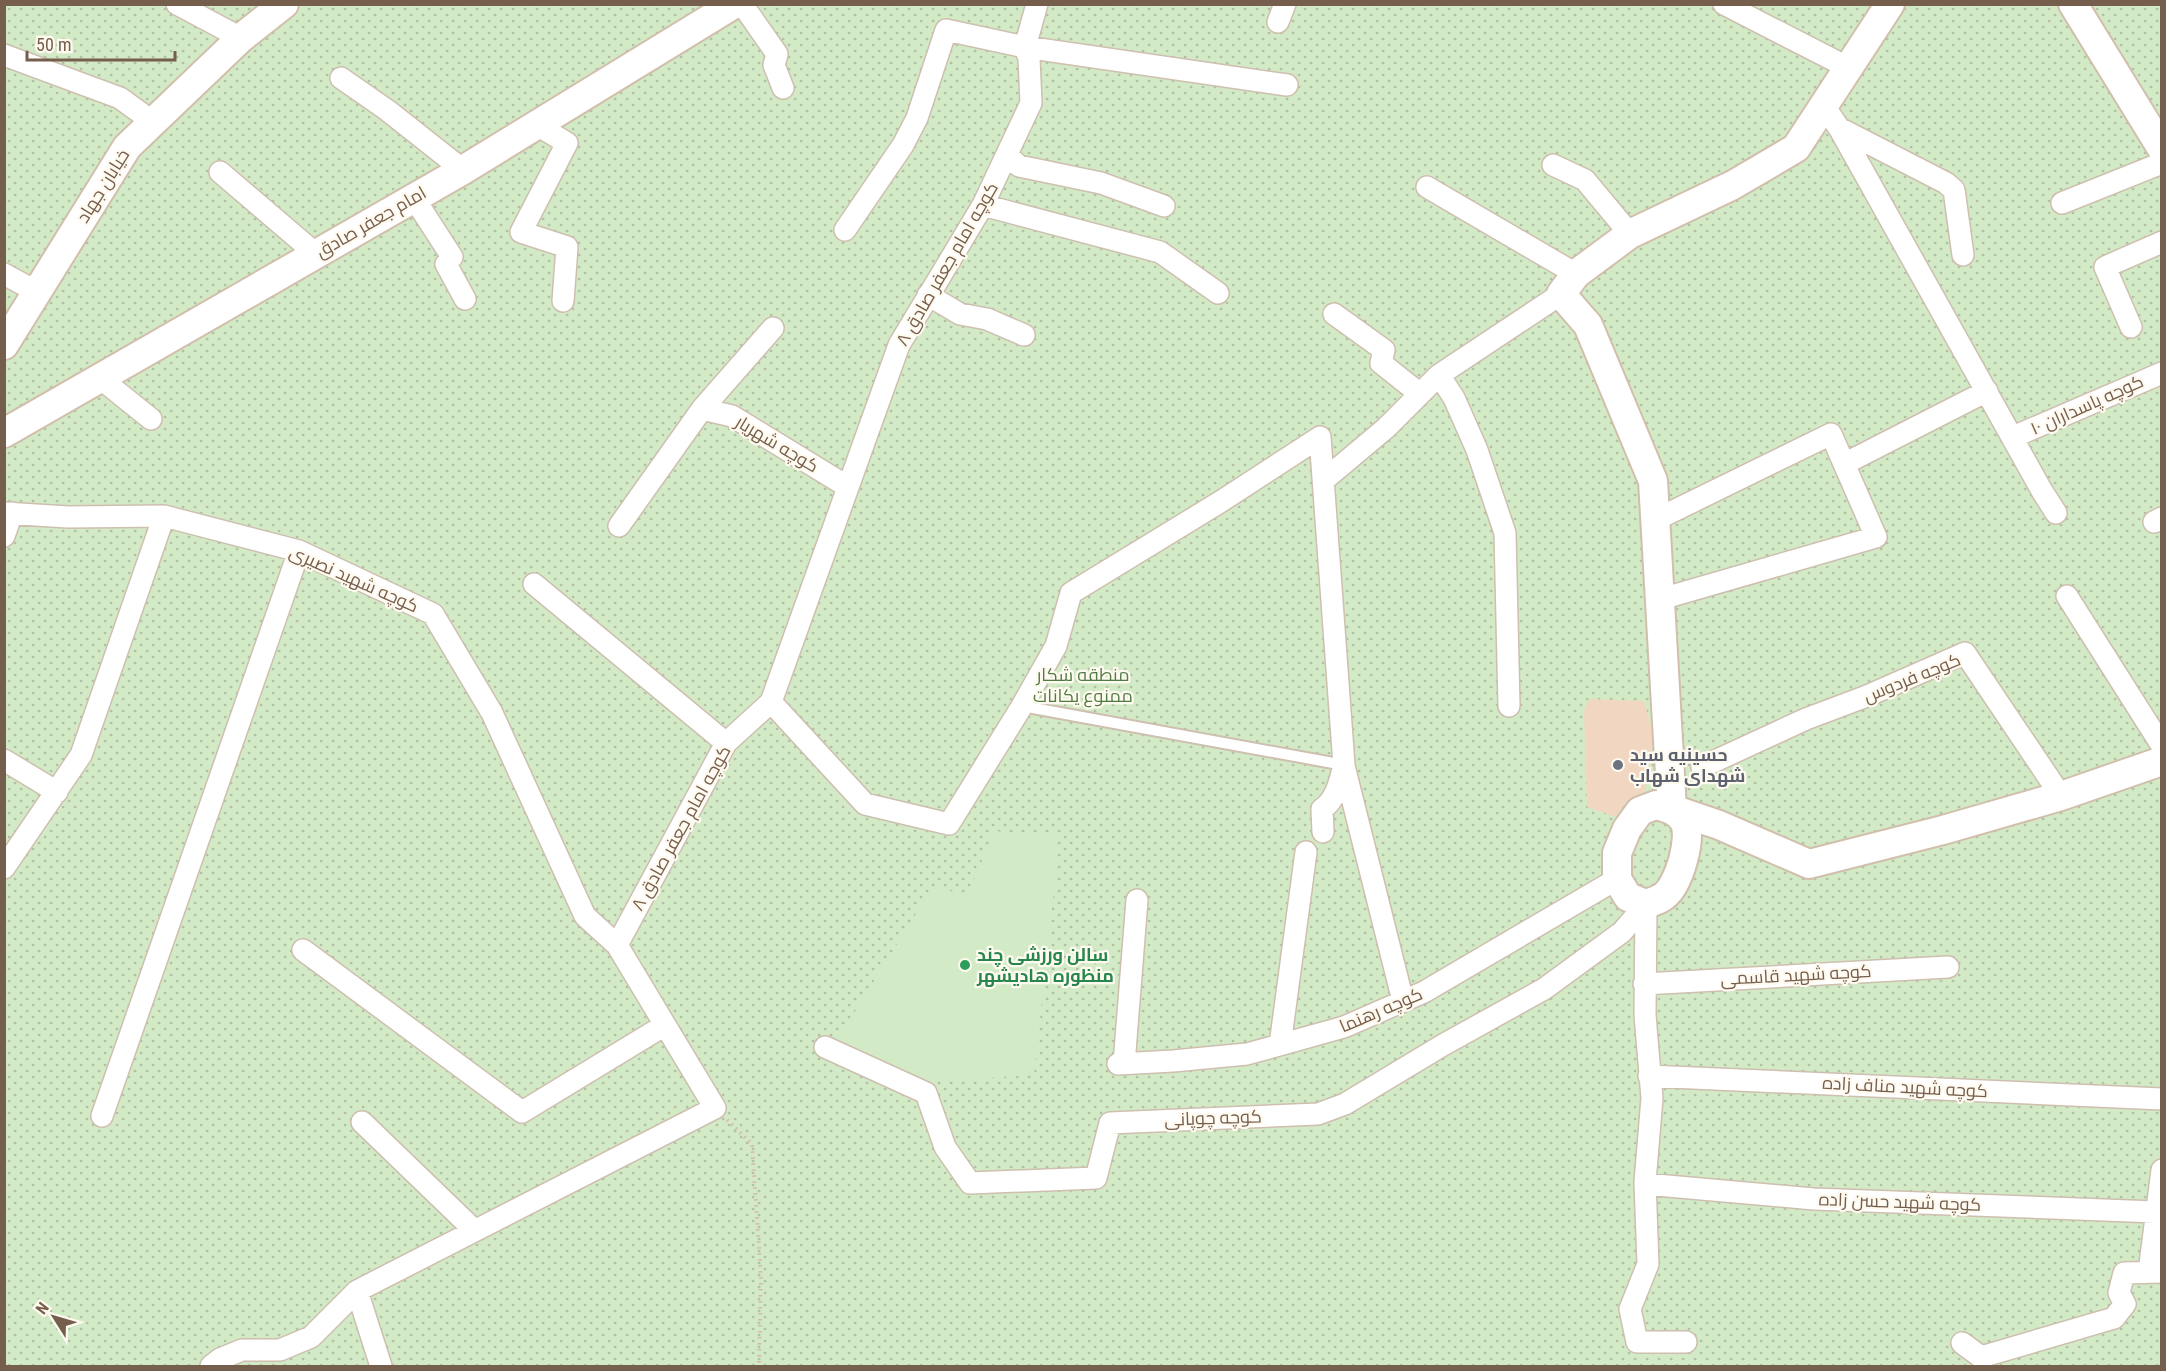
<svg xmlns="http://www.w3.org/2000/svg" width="2166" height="1371" font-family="'Roboto Condensed',Cairo,sans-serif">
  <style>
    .green { fill: url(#green-dots) }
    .pitch { fill: #d3eac7 }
    .building { fill: #f1d7c1 }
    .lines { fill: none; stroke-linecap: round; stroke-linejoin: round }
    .lane-casing { stroke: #cebfaf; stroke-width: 14 }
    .street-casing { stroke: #cebfaf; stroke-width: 24 }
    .secondary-casing { stroke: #d1bfac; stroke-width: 32 }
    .path { stroke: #d6bba4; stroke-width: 4; stroke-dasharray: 1.5 4.5; stroke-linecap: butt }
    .lane { stroke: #fff; stroke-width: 10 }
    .street { stroke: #fff; stroke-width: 21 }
    .secondary { stroke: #fff; stroke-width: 28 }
    .worship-dot { fill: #6b7280; stroke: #fffaf0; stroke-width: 2 }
    .leisure-dot { fill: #2e9e5b; stroke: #fffaf0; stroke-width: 2 }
    .labels { text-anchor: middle; stroke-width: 4.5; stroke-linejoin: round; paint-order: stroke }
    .street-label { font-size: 18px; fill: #765e4d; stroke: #fffaf0 }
    .park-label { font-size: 18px; fill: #527c45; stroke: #fffaf0 }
    .worship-label { font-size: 18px; font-weight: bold; fill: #5b616d; stroke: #fffaf0; text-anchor: start }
    .leisure-label { font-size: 18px; font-weight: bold; fill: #27864d; stroke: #fffaf0; text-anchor: start }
  </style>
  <defs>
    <pattern id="green-dots" width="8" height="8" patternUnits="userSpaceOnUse" patternTransform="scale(1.5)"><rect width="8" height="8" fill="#d3eac7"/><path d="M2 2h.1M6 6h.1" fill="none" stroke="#b0c1a4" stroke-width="1.8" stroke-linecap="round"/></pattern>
  </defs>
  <rect width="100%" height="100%" fill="#fcf6e9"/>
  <!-- green -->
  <path class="green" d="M5,5H2161V1366H5Z"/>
  <!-- pitch -->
  <path class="pitch" d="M994,831L1055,836L1058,853L1034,1075L903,1083L839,1037L932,888L968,894Z"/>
  <!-- building -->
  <path class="building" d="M1589,699L1644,701L1651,726L1652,752L1645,791L1627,801L1616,817L1587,807L1584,711Z"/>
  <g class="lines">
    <defs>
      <path id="lane" d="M1022,706L1344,765"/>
      <path id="street" d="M177,4L241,38
        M742,4L777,54L774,65L783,88
        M1724,4L1849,68
        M1278,22L1285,4
        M4,55L120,98L153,122
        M341,78L387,110L463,170
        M1824,106L1839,128L2042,491L2056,513
        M537,125L567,143L521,232L567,247L563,301
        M1839,128L1946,183L1954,190L1963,255
        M1007,155L1019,166L1101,183L1164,206
        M1553,165L1585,180L1630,234
        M220,172L316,254
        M1427,187L1576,274
        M414,198L452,257L446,264L465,299
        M2062,203L2162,163
        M983,205L1160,252L1218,293
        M845,230L903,145L917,118L946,30L1025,47L1287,85
        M4,274L37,292
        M928,295L960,314L987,319L1024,335
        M1334,314L1384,350L1381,363L1420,394
        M2131,327L2105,267L2162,242
        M1439,375L1454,398L1477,450L1505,533L1509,706
        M100,378L151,419
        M702,409L732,416L848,487
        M2013,437L2162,373
        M1844,464L1987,391
        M1324,480L1386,428L1439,375L1561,294
        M4,513L68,517L164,516L299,551L433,614L492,713L585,916L617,945
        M1655,520L1831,434L1876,537L1661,599
        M2154,522L2162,518
        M619,526L702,409L773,328
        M4,536L12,513
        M534,584L726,743
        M2067,596L2162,746
        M771,702L865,804L949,824L1022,706L1056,646L1071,593L1220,502L1320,437L1344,765C1340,781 1336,800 1322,809L1323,832
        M4,760L57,792
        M1344,766L1403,1001
        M1702,767L1806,719L1867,696L1965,653L2061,796
        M4,868L81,755L164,516
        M1646,904L1645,1015L1652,1098L1645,1182L1648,1264L1630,1309L1637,1342H1686
        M303,950L522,1112L665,1025
        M1644,984L1948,967
        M1280,1045L1306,852
        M825,1047L926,1093L945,1147L970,1183L1096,1178L1110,1123L1318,1114L1345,1104L1443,1045L1544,989L1622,932L1646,904
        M1118,1064L1173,1061L1247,1054L1344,1027L1424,992L1617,879
        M1124,1064L1137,900
        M1649,1076L2162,1099
        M102,1116L299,551
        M362,1122L474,1230
        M1645,1184L1814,1199L2156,1212
        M2149,1272L2162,1170
        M1962,1343L1981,1357L2114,1318L2125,1304L2119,1293L2124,1273L2162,1272
        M211,1366L220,1359L242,1350H280L311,1337L357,1291
        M381,1366L357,1291L715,1108L617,945L726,743L771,702L899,345L983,205L1031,103L1029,59L1025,47L1037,4"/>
      <path id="secondary" d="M1890,4L1796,148L1733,185L1630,234L1576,274L1561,294L1588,325L1653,481L1672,809L1719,825L1809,864L1943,830L2061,796L2162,761
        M2073,4L2162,149
        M4,345L127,147L241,38L284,4
        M4,433L463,170L734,4
        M1656,805C1667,808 1677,810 1684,821C1693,837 1679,885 1664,896C1659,900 1652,902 1646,904L1628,897L1617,879V853L1627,829L1640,811Z"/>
    </defs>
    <!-- lane casing -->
    <use href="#lane" class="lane-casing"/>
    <!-- street casing -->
    <use href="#street" class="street-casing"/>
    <!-- secondary casing -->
    <use href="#secondary" class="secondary-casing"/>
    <!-- path -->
    <path class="path" d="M727,1120L752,1144L761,1278L759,1366"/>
    <!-- lane -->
    <use href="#lane" class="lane"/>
    <!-- street -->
    <use href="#street" class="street"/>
    <!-- secondary -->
    <use href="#secondary" class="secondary"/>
  </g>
  <!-- markers -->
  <circle class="worship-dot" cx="1618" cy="765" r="6"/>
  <circle class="leisure-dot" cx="965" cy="965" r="6"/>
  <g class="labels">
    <!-- street labels -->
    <g class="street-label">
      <text transform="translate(103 186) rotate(-58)" y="6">خیابان جهاد</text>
      <text transform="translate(371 222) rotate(-30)" y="6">امام جعفر صادق</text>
      <text transform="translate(947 264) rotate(-60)" y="6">کوچه امام جعفر صادق ۸</text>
      <text transform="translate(2087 405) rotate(-24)" y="6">کوچه پاسداران ۱۰</text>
      <text transform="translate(777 444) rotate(31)" y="6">کوچه شهریار</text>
      <text transform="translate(354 579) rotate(24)" y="6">کوچه شهید نصیری</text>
      <text transform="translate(1912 678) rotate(-22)" y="6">کوچه فردوس</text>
      <text transform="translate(681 828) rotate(-61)" y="6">کوچه امام جعفر صادق ۸</text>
      <text transform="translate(1796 975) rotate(-3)" y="6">کوچه شهید قاسمی</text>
      <text transform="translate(1381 1010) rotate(-23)" y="6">کوچه رهنما</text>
      <text transform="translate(1905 1087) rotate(3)" y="6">کوچه شهید مناف زاده</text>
      <text transform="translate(1213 1118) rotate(-2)" y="6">کوچه چوپانی</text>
      <text transform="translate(1900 1202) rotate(2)" y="6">کوچه شهید حسن زاده</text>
    </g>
    <!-- park labels -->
    <g class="park-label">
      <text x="1083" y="681">منطقه شکار<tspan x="1083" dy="21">ممنوع یکانات</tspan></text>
    </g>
    <!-- worship labels -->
    <g class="worship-label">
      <text x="1630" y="761">حسینیه سید<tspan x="1630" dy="21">شهدای شهاب</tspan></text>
    </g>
    <!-- leisure labels -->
    <g class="leisure-label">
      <text x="977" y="961">سالن ورزشی چند<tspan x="977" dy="21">منظوره هادیشهر</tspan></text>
    </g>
  </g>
  <!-- border -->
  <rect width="2166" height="1371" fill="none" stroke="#765e4d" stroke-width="12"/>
  <!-- north arrow -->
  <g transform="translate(54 1317) rotate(307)" stroke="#fffaf0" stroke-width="4.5" paint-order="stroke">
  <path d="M0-4.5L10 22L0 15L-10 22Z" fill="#765e4d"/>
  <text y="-9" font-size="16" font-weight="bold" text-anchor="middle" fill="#765e4d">N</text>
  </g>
  <!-- scale -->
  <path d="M27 51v9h148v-9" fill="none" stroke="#765e4d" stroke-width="3"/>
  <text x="36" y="51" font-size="18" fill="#765e4d" stroke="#fffaf0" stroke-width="4.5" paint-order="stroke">50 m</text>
</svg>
